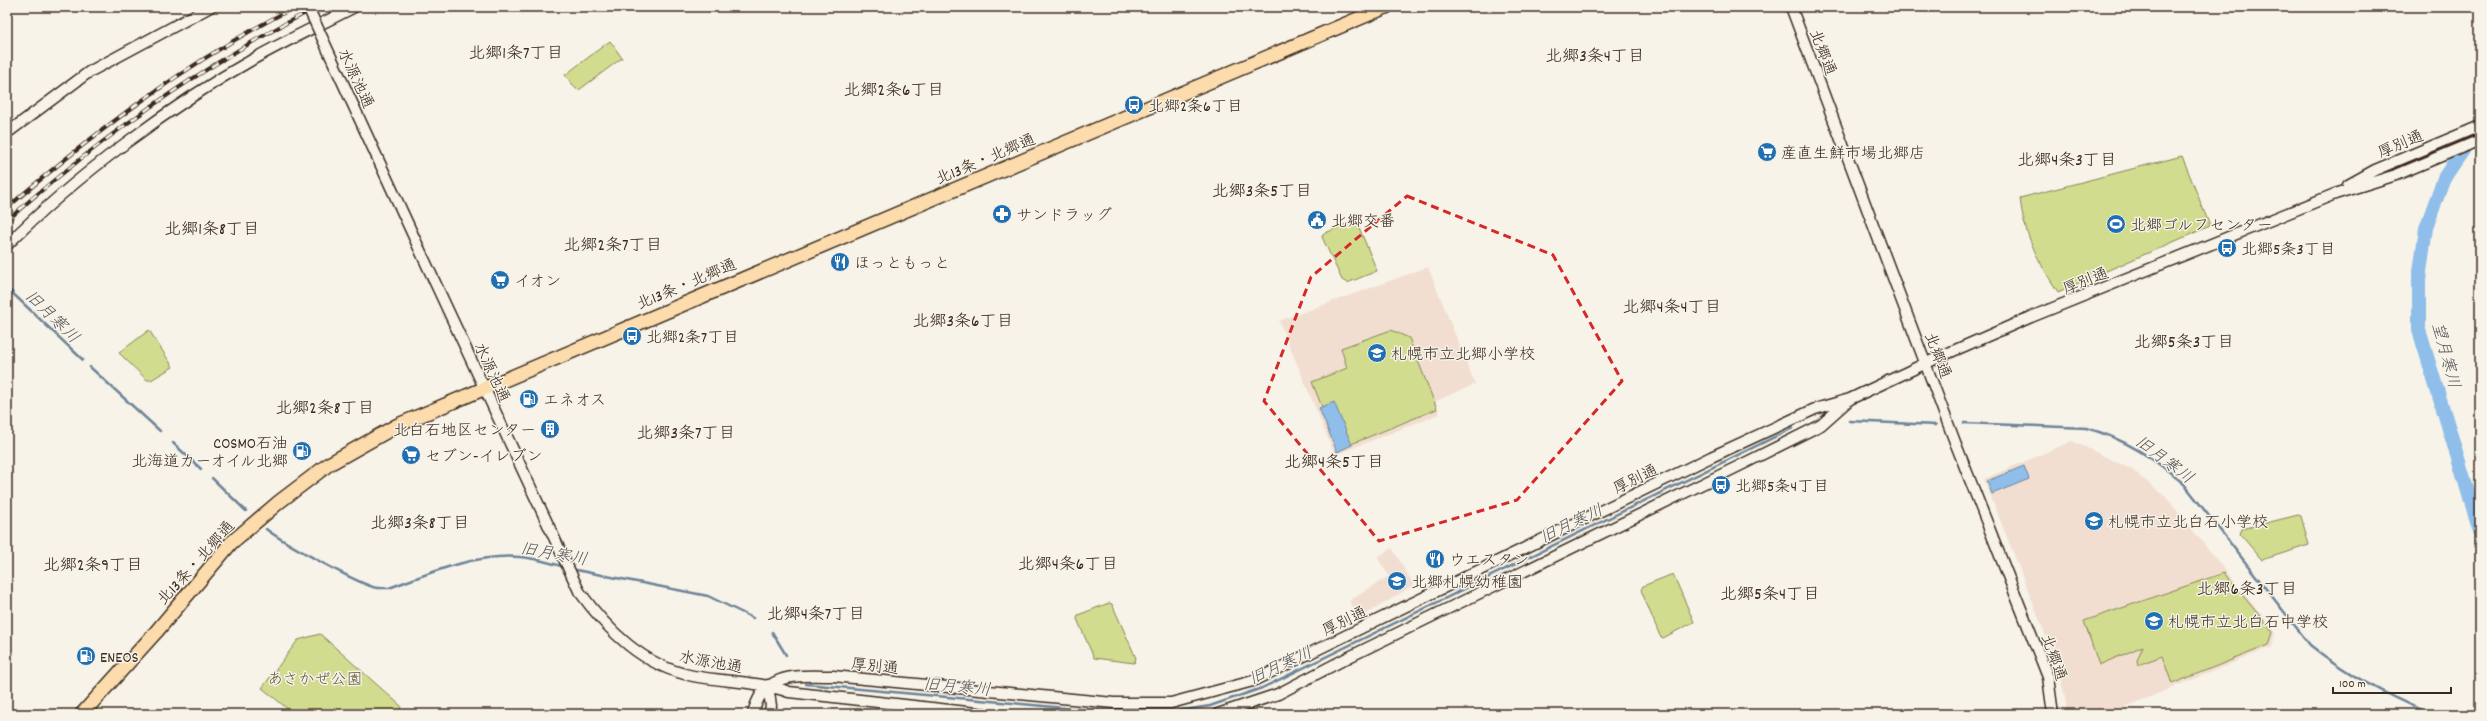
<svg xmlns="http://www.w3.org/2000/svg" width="2487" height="721" font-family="Dekko,'Klee One',sans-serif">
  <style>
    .built { fill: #f1ded0 }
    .green { fill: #d1dc8f; stroke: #868356 }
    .water { fill: #8fbeea; stroke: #6d8398 }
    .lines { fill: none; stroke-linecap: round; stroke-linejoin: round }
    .stream { stroke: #6d8398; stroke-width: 2.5 }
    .river { stroke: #8fbeea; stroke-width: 14 }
    .minor-casing { stroke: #3b2a1e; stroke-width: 13 }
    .major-casing { stroke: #3b2a1e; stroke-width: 16 }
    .minor { stroke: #f7f3e8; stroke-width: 10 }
    .major { stroke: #fcdcac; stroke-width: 13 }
    .rail-casing { stroke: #3b2a1e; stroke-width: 4 }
    .rail { stroke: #f7f3e8; stroke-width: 2.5; stroke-dasharray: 8; stroke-linecap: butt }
    .minor-bridge-casing { stroke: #3b2a1e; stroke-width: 13; stroke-linecap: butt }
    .minor-bridge { stroke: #f7f3e8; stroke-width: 10 }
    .marked { fill: none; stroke: #d62828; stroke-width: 3; stroke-dasharray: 8 5; stroke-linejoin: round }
    .labels { text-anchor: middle; stroke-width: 3; stroke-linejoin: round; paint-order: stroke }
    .street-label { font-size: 16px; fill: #3b2a1e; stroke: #f7f3e8 }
    .poi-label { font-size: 16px; fill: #3b2a1e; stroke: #f7f3e8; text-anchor: start }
    .park-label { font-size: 16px; fill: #60563a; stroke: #f7f3e8 }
    .neighbourhood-label { font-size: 17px; fill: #3b2a1e; stroke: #f7f3e8 }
    .water-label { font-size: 17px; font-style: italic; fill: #54565b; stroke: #f7f3e8 }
  </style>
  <rect width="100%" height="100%" fill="#f7f3e8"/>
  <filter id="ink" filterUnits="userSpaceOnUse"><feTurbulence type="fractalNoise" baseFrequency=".025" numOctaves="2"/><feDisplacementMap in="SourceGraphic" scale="8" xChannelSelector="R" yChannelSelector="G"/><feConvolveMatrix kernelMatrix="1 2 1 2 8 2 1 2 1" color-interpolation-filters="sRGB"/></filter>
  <g filter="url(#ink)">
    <!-- built -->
    <path class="built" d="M1428,267L1475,384L1436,401L1439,414L1335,455L1279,321Z
      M2072,441L2131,469L2165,496L2276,633L2272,647L2108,714H2068L2059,669L1984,479Z
      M1392,548L1414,585L1360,618L1349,601L1389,576L1377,557Z"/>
    <!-- green -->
    <path class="green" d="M610,41L622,58L579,90L576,89L565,75Z
      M2182,156L2210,226L2058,292C2038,261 2024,235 2020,198Z
      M1356,220L1377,271L1347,283L1342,280L1322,237L1323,234Z
      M149,330L173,367L151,380H147L119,353Z
      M1391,330L1409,338L1437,409L1339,449L1312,382L1347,368L1341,348Z
      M2298,515L2301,516L2309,545L2262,560L2240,534L2242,529Z
      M2224,573L2273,632L2269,645L2172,684L2162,656L2138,665L2137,660L2143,646L2099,665L2084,621Z
      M1673,574L1694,622L1663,638L1660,636L1641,590L1643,586Z
      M1109,603L1112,604L1136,658L1134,663L1094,658L1077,619L1078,615Z
      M320,634L401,706L399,714H294L262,688L298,640Z"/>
    <!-- water -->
    <path class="water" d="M1334,402L1352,445L1337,452L1319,408Z
      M2024,466L2029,479L1992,494L1987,481Z"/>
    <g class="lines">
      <!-- stream -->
      <path class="stream" d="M7,288L83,360
        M90,367L160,431
        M1849,421L1936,425
        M1964,423L2086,428C2124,438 2155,459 2184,484L2310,645C2347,675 2387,695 2430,714
        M173,443L201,469
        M212,478L246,511
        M266,529C281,541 360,585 377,588C381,588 385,588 389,588C430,573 476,553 520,557C535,558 550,563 565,567
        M571,569L708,596L753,618
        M772,632L786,655
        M806,684L1130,714
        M1158,714L1210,706L1262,688L1793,428"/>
      <!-- river -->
      <path class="river" d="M2480,125L2444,178L2426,228L2419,279V330L2480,531"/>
      <defs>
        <path id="minor" d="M1791,7L1955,442L2048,677L2053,714
          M7,133L89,72L210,7
          M2348,185L2375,170L2480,126
          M7,245C74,177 173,104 257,57C289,39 322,24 354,7
          M418,246L579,591C608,631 643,666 693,676C726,682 758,681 789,692L985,714
          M768,685L771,706L769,714
          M753,714C763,671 797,676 833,676L1114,703H1171L1253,681L1711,457L1815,409L1850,399L1937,358L2031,317L2335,194L2396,175L2480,140
          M1218,714L1278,694L1349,657L1739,466L1821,425L1848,401"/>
        <path id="major" d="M82,714L156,632L231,543L279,502L329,464L398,425L1386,7"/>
      </defs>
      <!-- minor casing -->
      <use href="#minor" class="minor-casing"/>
      <!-- major casing -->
      <use href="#major" class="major-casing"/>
      <!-- minor -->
      <use href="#minor" class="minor"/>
      <!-- major -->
      <use href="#major" class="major"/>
      <defs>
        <path id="rail" d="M7,208C96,131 190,60 295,7
          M7,221C31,198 58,177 83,157C157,99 234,49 317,7"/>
      </defs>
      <!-- rail casing -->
      <use href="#rail" class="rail-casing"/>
      <!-- rail -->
      <use href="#rail" class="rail"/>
      <defs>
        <path id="minor-bridge" d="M308,7L418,246"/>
      </defs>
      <!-- minor-bridge casing -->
      <use href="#minor-bridge" class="minor-bridge-casing"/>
      <!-- minor-bridge -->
      <use href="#minor-bridge" class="minor-bridge"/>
    </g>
  </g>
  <!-- marked area -->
  <path class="marked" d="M1407,196L1553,255L1622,381L1517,500L1379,541L1264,401L1311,277Z"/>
  <!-- icons -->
  <defs>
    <symbol id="bus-disc" viewBox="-11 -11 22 22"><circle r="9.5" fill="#1f6fb2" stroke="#f7f3e8"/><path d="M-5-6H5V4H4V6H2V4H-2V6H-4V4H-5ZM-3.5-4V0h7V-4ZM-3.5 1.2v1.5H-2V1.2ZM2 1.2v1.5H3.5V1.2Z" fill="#fff"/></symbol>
    <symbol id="supermarket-disc" viewBox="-11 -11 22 22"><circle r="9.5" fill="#1f6fb2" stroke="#f7f3e8"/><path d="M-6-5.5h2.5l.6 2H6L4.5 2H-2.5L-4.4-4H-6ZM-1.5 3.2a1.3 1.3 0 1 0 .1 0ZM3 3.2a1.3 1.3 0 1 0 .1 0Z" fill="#fff"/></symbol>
    <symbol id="pharmacy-disc" viewBox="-11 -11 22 22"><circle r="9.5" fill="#1f6fb2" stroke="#f7f3e8"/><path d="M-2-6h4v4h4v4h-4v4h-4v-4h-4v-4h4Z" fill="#fff"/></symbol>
    <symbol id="civic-disc" viewBox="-11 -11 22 22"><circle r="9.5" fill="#1f6fb2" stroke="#f7f3e8"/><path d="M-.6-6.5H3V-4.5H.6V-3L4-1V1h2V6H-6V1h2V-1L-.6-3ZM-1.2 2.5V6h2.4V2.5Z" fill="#fff"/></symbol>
    <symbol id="stadium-disc" viewBox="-11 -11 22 22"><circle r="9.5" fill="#1f6fb2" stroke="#f7f3e8"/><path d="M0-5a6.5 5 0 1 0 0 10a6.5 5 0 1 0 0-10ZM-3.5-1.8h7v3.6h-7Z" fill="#fff"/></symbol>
    <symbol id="restaurant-disc" viewBox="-11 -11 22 22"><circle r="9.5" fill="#1f6fb2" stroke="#f7f3e8"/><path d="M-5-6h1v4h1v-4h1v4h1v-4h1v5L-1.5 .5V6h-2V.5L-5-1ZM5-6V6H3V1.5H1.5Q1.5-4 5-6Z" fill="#fff"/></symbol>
    <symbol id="school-disc" viewBox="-11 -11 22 22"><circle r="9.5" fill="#1f6fb2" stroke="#f7f3e8"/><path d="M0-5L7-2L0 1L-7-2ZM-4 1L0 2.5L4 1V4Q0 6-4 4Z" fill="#fff"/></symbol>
    <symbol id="fuel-disc" viewBox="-11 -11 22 22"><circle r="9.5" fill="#1f6fb2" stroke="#f7f3e8"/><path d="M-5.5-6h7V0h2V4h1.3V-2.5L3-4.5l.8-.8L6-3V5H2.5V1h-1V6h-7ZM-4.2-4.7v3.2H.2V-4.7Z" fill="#fff"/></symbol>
    <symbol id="building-disc" viewBox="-11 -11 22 22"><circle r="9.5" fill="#1f6fb2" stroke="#f7f3e8"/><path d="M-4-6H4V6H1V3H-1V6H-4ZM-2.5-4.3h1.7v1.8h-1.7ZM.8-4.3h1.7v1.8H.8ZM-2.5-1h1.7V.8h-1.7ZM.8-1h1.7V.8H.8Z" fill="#fff"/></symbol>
  </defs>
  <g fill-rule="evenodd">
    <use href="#bus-disc" x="1123" y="94" width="22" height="22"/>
    <use href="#supermarket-disc" x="1756" y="141" width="22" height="22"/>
    <use href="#pharmacy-disc" x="991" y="203" width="22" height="22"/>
    <use href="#civic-disc" x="1306" y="209" width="22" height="22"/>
    <use href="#stadium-disc" x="2105" y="213" width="22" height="22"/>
    <use href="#bus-disc" x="2216" y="237" width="22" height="22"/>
    <use href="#restaurant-disc" x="829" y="251" width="22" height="22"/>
    <use href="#supermarket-disc" x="489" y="269" width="22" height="22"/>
    <use href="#bus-disc" x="621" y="325" width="22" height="22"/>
    <use href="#school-disc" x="1366" y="342" width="22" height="22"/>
    <use href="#fuel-disc" x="518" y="388" width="22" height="22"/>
    <use href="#building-disc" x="539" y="418" width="22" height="22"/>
    <use href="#fuel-disc" x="291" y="440" width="22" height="22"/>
    <use href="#supermarket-disc" x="400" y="444" width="22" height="22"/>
    <use href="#bus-disc" x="1710" y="474" width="22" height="22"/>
    <use href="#school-disc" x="2083" y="510" width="22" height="22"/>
    <use href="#restaurant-disc" x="1424" y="548" width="22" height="22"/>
    <use href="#school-disc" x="1386" y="570" width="22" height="22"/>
    <use href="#school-disc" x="2143" y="610" width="22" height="22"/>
    <use href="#fuel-disc" x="75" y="645" width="22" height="22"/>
  </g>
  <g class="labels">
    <!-- street labels -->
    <g class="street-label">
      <text transform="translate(1824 52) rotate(69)" y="6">北郷通</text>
      <text transform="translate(357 78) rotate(65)" y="6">水源池通</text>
      <text transform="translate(2400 143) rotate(-23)" y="6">厚別通</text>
      <text transform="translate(985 158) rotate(-23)" y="6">北13条・北郷通</text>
      <text transform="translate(2085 280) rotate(-22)" y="6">厚別通</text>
      <text transform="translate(686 283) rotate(-23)" y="6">北13条・北郷通</text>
      <text transform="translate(1939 355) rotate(69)" y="6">北郷通</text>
      <text transform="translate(493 372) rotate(65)" y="6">水源池通</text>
      <text transform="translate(1635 478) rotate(-26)" y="6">厚別通</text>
      <text transform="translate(195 562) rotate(-48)" y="6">北13条・北郷通</text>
      <text transform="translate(1344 620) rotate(-26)" y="6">厚別通</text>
      <text transform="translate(2055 657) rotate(71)" y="6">北郷通</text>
      <text transform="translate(711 661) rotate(10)" y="6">水源池通</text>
      <text transform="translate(875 665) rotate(6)" y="6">厚別通</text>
    </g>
    <!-- poi labels -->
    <g class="poi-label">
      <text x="1148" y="111">北郷2条6丁目</text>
      <text x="1781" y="158">産直生鮮市場北郷店</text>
      <text x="1016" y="220">サンドラッグ</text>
      <text x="1331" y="226">北郷交番</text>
      <text x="2130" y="230">北郷ゴルフセンター</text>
      <text x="2241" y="254">北郷5条3丁目</text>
      <text x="854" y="268">ほっともっと</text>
      <text x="514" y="286">イオン</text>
      <text x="646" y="342">北郷2条7丁目</text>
      <text x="1391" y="359">札幌市立北郷小学校</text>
      <text x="543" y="405">エネオス</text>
      <text x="536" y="435" text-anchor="end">北白石地区センター</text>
      <text x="288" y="448" text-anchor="end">COSMO石油<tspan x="288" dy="18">北海道カーオイル北郷</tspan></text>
      <text x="425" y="461">セブン-イレブン</text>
      <text x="1735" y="491">北郷5条4丁目</text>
      <text x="2108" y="527">札幌市立北白石小学校</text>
      <text x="1449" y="565">ウエスタン</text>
      <text x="1411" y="587">北郷札幌幼稚園</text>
      <text x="2168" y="627">札幌市立北白石中学校</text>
      <text x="100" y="662">ENEOS</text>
    </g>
    <!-- park labels -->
    <g class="park-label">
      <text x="315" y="684">あさかぜ公園</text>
    </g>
    <!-- neighbourhood labels -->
    <g class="neighbourhood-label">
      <text x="516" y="58">北郷1条7丁目</text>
      <text x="1595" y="61">北郷3条4丁目</text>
      <text x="894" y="95">北郷2条6丁目</text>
      <text x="2067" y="165">北郷4条3丁目</text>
      <text x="1262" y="196">北郷3条5丁目</text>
      <text x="212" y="234">北郷1条8丁目</text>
      <text x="613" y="250">北郷2条7丁目</text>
      <text x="1672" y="312">北郷4条4丁目</text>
      <text x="963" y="326">北郷3条6丁目</text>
      <text x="2184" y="347">北郷5条3丁目</text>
      <text x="325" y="413">北郷2条8丁目</text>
      <text x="686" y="438">北郷3条7丁目</text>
      <text x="1334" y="467">北郷4条5丁目</text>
      <text x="420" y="528">北郷3条8丁目</text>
      <text x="1068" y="569">北郷4条6丁目</text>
      <text x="93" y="570">北郷2条9丁目</text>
      <text x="2247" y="594">北郷6条3丁目</text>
      <text x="1770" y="599">北郷5条4丁目</text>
      <text x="816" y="619">北郷4条7丁目</text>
    </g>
    <!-- water labels -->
    <g class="water-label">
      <text transform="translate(53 316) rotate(44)" y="6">旧月寒川</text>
      <text transform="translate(2447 355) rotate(75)" y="6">望月寒川</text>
      <text transform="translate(2165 459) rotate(37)" y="6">旧月寒川</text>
      <text transform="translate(1571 523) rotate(-26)" y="6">旧月寒川</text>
      <text transform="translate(554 553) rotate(10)" y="6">旧月寒川</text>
      <text transform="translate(1280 665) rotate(-25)" y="6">旧月寒川</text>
      <text transform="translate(957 686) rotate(5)" y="6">旧月寒川</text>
    </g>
  </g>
  <!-- margin -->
  <rect width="2487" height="721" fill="none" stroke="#f7f3e8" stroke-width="24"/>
  <rect x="12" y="12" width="2463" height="697" fill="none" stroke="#3b2a1e" stroke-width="1.5" filter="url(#ink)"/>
  <!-- scale -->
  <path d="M2333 687v6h118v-6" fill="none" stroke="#3b2a1e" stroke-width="2"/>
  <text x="2339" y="687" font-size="12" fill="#3b2a1e" stroke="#f7f3e8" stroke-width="3" paint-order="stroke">100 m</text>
</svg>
